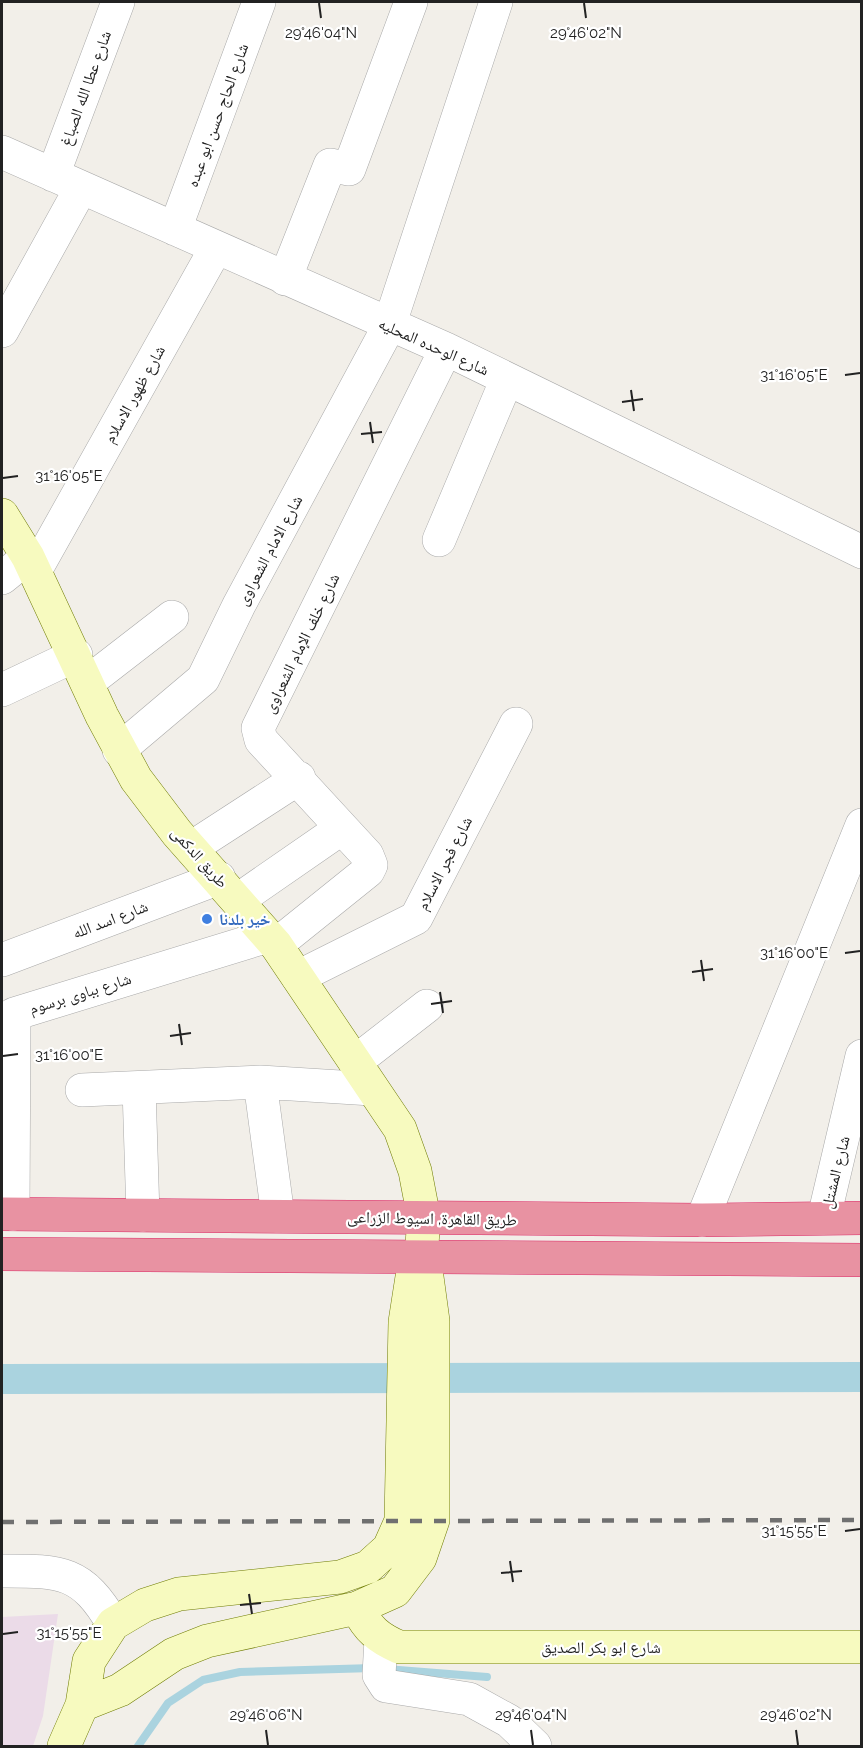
<svg xmlns="http://www.w3.org/2000/svg" width="863" height="1748" font-family="Raleway,'Noto Naskh Arabic',sans-serif">
  <style>
    .industrial { fill: #ebdbe8 }
    .lines { fill: none; stroke-linecap: round; stroke-linejoin: round }
    .stream { stroke: #aad3df; stroke-width: 8 }
    .canal { stroke: #aad3df; stroke-width: 30 }
    .street-casing { stroke: #a9a9a9; stroke-width: 34 }
    .secondary-casing { stroke: #707d05; stroke-width: 34 }
    .highway-casing { stroke: #dc2a67; stroke-width: 34 }
    .street { stroke: #fff; stroke-width: 33 }
    .secondary { stroke: #f7fabf; stroke-width: 33 }
    .highway { stroke: #e892a2; stroke-width: 33 }
    .rail { stroke: #707070; stroke-width: 4.5; stroke-dasharray: 12 12; stroke-linecap: butt }
    .ticks { fill: none; stroke: #222; stroke-width: 2 }
    .shop-dot { fill: #3f7fe0; stroke: #fff; stroke-width: 2 }
    .labels { text-anchor: middle; stroke-width: 4.5; stroke-linejoin: round; paint-order: stroke }
    .street-label { font-size: 16px; fill: #222; stroke: #fff }
    .shop-label { font-size: 16px; font-weight: bold; fill: #366cbe; stroke: #fff; text-anchor: start }
    .ticks-label { font-size: 15px; text-anchor: middle; fill: #222; stroke: #fff; stroke-width: 4.5; stroke-linejoin: round; paint-order: stroke }
  </style>
  <rect width="100%" height="100%" fill="#f2efe9"/>
  <!-- industrial -->
  <path class="industrial" d="M58,1614L43,1716L33,1746H2V1617Z"/>
  <g class="lines">
    <!-- stream -->
    <path class="stream" d="M386,1669L487,1677
      M138,1746L168,1703L203,1680L240,1672L373,1668"/>
    <!-- canal -->
    <path class="canal" d="M2,1379L862,1377"/>
    <defs>
      <path id="street" d="M2,152L446,349L862,552
        M53,175L118,2
        M175,229L259,2
        M285,279L330,165L349,169L411,2
        M2,331L81,188
        M439,540L507,379
        M35,571L216,248
        M2,578L28,557
        M88,682L172,617
        M2,690L76,655
        M119,750L203,679L239,605L389,326L496,2
        M191,848L299,778
        M238,900L342,828
        M276,945L368,871L371,865L367,855L261,740L258,728L446,349
        M2,960L219,878
        M298,977L416,918L516,724
        M355,1062L427,1006
        M260,1082L278,1216
        M139,1088L143,1215
        M82,1090L260,1082L372,1089
        M13,1214L14,1014L268,936
        M824,1217L862,1056
        M702,1220L862,825
        M2,1571C60,1571 82,1570 113,1624
        M381,1639L379,1675L386,1686L469,1699L509,1721L535,1746"/>
      <path id="secondary" d="M2,515L28,557L102,716L136,779L177,833L276,945L400,1129L415,1171L424,1218L421,1257L412,1277L405,1322L401,1521L389,1548L368,1567L340,1577L179,1594L145,1605L113,1624L89,1661L82,1705L64,1746
        M357,1608C368,1629 378,1638 399,1647H862
        M82,1705L120,1690L174,1654L207,1641L357,1608L395,1591L420,1558L433,1520V1321L427,1277L421,1257"/>
      <path id="highway" d="M2,1214L702,1220L862,1218
        M2,1254L862,1260"/>
    </defs>
    <!-- street casing -->
    <use href="#street" class="street-casing"/>
    <!-- secondary casing -->
    <use href="#secondary" class="secondary-casing"/>
    <!-- highway casing -->
    <use href="#highway" class="highway-casing"/>
    <!-- street -->
    <use href="#street" class="street"/>
    <!-- secondary -->
    <use href="#secondary" class="secondary"/>
    <!-- highway -->
    <use href="#highway" class="highway"/>
    <!-- rail -->
    <path class="rail" d="M2,1522L862,1520"/>
  </g>
  <!-- ticks -->
  <path class="ticks" d="M319,3L321,18M584,3L586,18M845,375L860,373M631,390L634,411M622,402L643,399M370,422L373,443M361,434L382,432M3,478L18,476M845,953L860,951M701,960L704,981M692,972L713,969M440,992L443,1013M431,1004L452,1001M179,1024L182,1045M170,1036L191,1033M3,1056L18,1054M845,1531L860,1529M510,1561L513,1582M501,1573L522,1571M249,1594L252,1614M240,1605L261,1603M3,1634L18,1632M266,1730L268,1745M531,1730L533,1745M796,1730L798,1745"/>
  <!-- markers -->
  <circle class="shop-dot" cx="207" cy="919" r="6"/>
  <g class="labels">
    <!-- street labels -->
    <g class="street-label">
      <text transform="translate(85 88) rotate(-70)" y="6">شارع عطا الله الصباغ</text>
      <text transform="translate(217 115) rotate(-70)" y="6">شارع الحاج حسن ابو عبده</text>
      <text transform="translate(434 346) rotate(24)" y="6">شارع الوحده المحليه</text>
      <text transform="translate(134 394) rotate(-61)" y="6">شارع ظهور الاسلام</text>
      <text transform="translate(269 550) rotate(-62)" y="6">شارع الامام الشعراوى</text>
      <text transform="translate(301 643) rotate(-64)" y="6">شارع خلف الإمام الشعراوى</text>
      <text transform="translate(200 857) rotate(48)" y="6">طريق الدكمى</text>
      <text transform="translate(444 863) rotate(-63)" y="6">شارع فجر الاسلام</text>
      <text transform="translate(110 919) rotate(-21)" y="6">شارع اسد الله</text>
      <text transform="translate(80 993) rotate(-17)" y="6">شارع بباوى برسوم</text>
      <text transform="translate(835 1172) rotate(-76)" y="6">شارع المشتل</text>
      <text transform="translate(432 1218) rotate(1)" y="6">طريق القاهرة, اسيوط الزراعى</text>
      <text x="601" y="1653">شارع ابو بكر الصديق</text>
    </g>
    <!-- shop labels -->
    <g class="shop-label">
      <text x="219" y="925">خير بلدنا</text>
    </g>
  </g>
  <g class="ticks-label">
    <text x="321" y="38">29°46'04"N</text>
    <text x="586" y="38">29°46'02"N</text>
    <text x="794" y="380">31°16'05"E</text>
    <text x="69" y="481">31°16'05"E</text>
    <text x="794" y="958">31°16'00"E</text>
    <text x="69" y="1060">31°16'00"E</text>
    <text x="794" y="1536">31°15'55"E</text>
    <text x="69" y="1638">31°15'55"E</text>
    <text x="266" y="1720">29°46'06"N</text>
    <text x="531" y="1720">29°46'04"N</text>
    <text x="796" y="1720">29°46'02"N</text>
  </g>
  <!-- border -->
  <rect width="863" height="1748" fill="none" stroke="#222222" stroke-width="6"/>
</svg>
